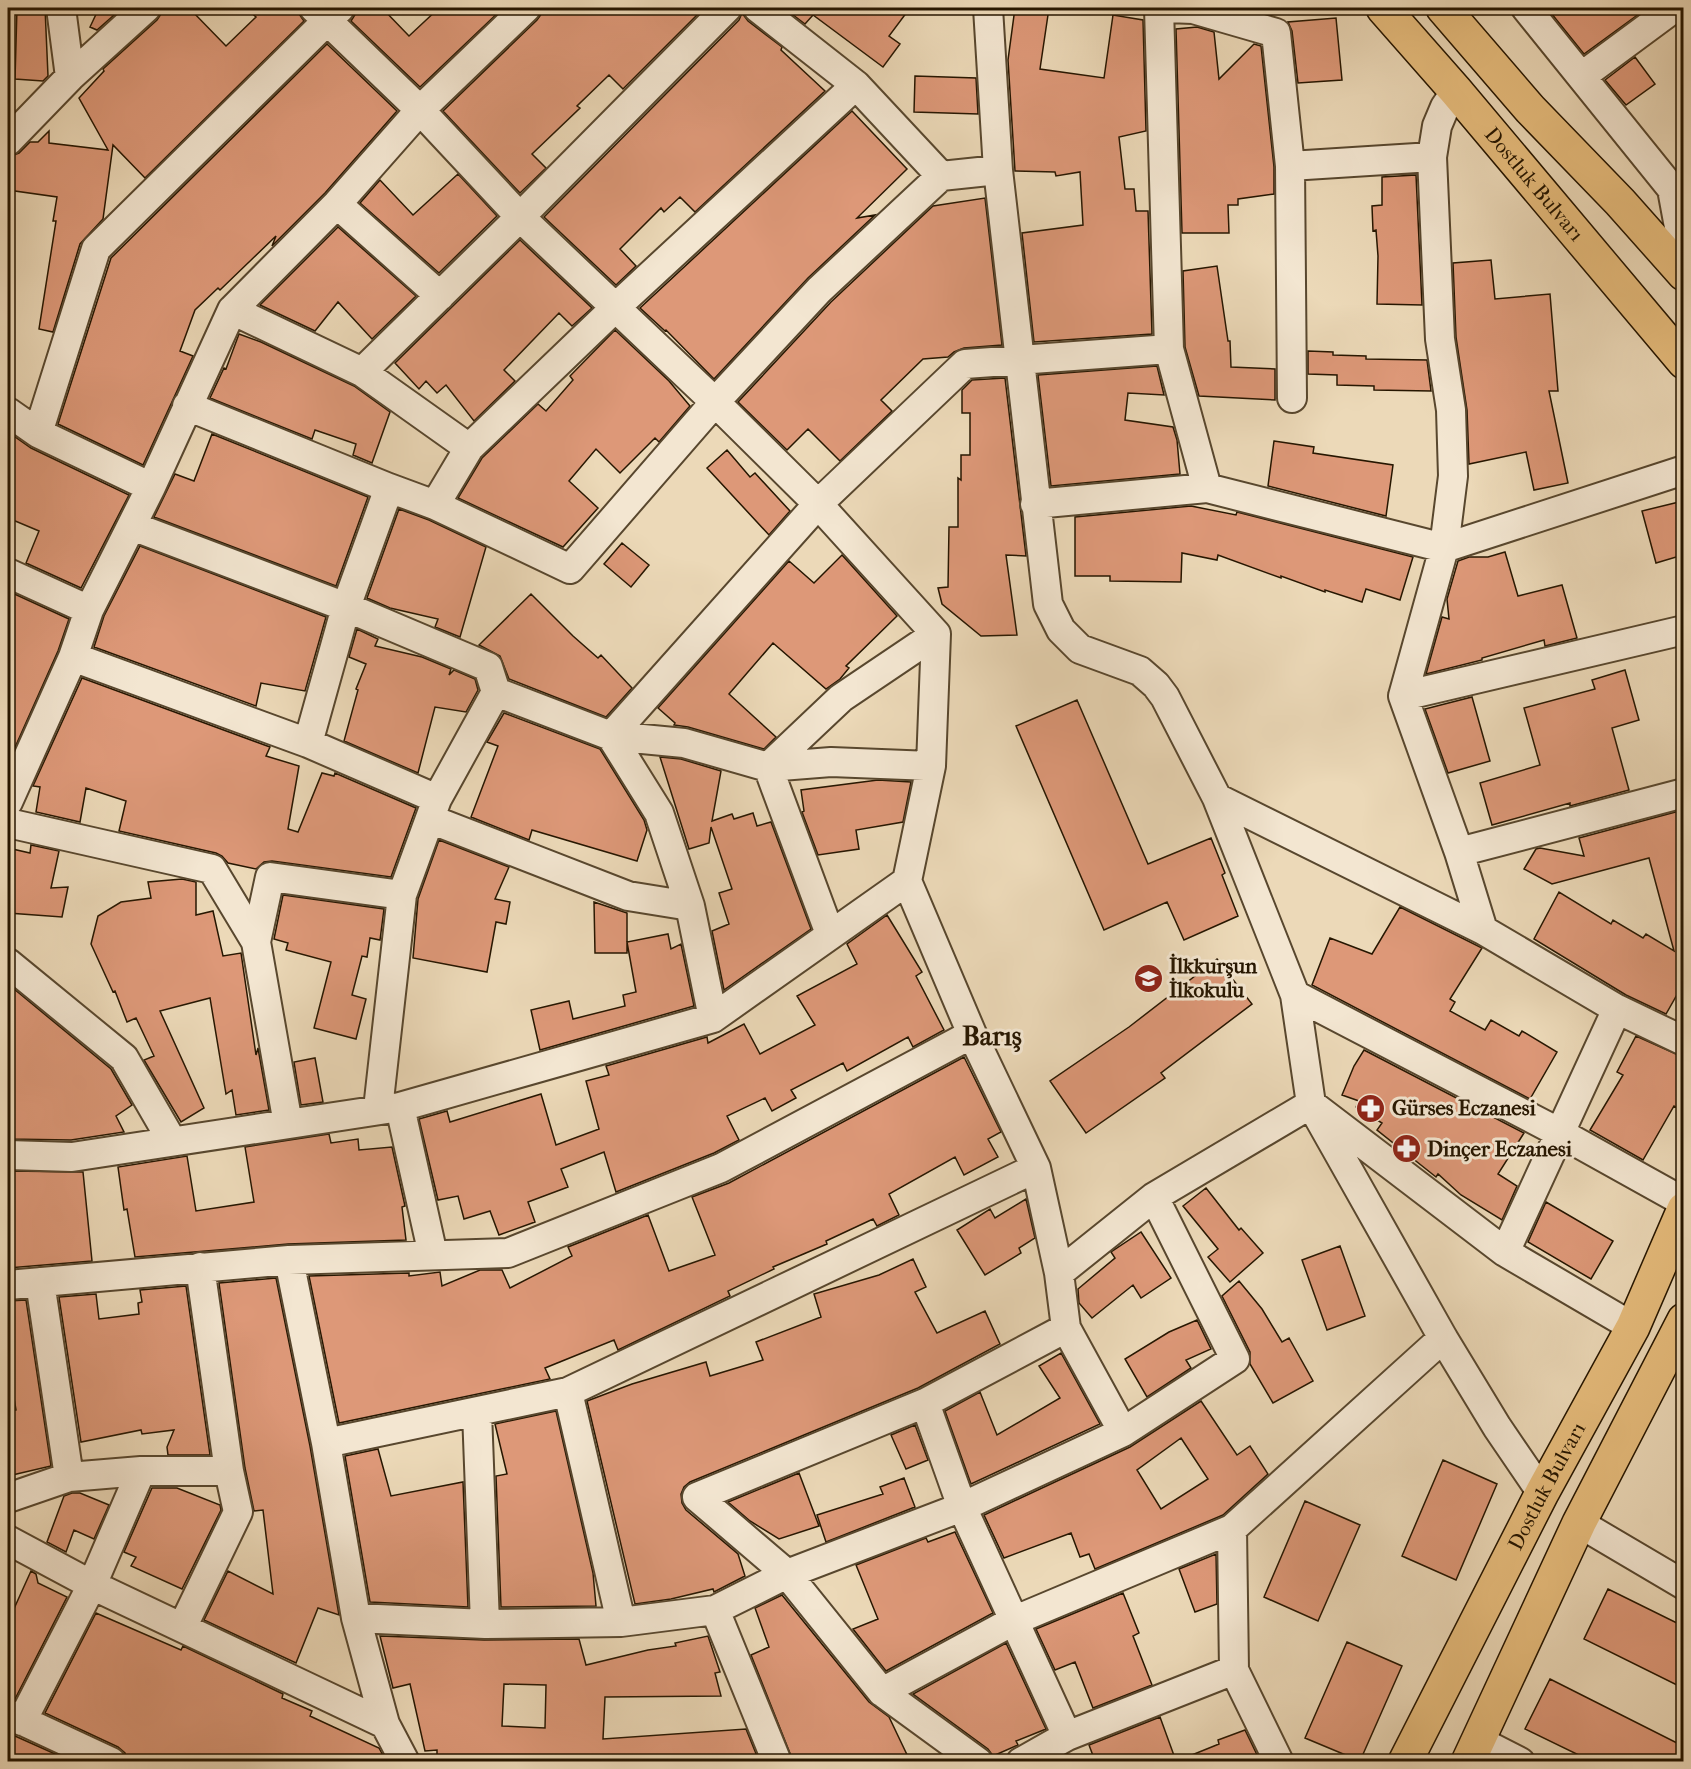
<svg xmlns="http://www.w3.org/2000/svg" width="1691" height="1769" font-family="'IM FELL French Canon',serif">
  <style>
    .building { fill: #dd9878; stroke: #261600; stroke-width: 1.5; fill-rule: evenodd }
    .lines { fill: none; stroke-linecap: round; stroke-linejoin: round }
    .minor-casing { stroke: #58472e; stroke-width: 32 }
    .major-casing { stroke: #261600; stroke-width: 36 }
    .minor { stroke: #f3e6d1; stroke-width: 28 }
    .major { stroke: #e6bc7c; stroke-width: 33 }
    .labels { text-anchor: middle; stroke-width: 6; stroke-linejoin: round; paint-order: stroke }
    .street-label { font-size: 21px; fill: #261600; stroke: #f3e6d1 }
    .poi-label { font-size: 21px; font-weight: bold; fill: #261600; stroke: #f3e6d1; text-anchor: start }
    .district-label { font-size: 27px; font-weight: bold; fill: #261600; stroke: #f3e6d1 }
  </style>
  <rect width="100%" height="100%" fill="#ecd9b8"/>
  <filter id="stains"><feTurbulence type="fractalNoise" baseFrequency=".00333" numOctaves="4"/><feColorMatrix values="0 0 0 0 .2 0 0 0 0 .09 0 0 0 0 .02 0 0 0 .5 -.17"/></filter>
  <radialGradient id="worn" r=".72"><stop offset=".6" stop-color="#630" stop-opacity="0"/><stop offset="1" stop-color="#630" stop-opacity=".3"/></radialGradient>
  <!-- building -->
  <path class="building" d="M17,8H45L48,76L43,81L15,79Z
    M99,8H122L97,30L90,27Z
    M162,8H189L226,46L256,17L246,8H295L304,21L145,178L113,145L103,219L80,244L53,332L39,329L56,221H53L57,197L8,190V157L19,153L30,142H38L49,131V143L108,150L79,98L104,71L103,69L157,20L161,14Z
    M356,8H382L409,36L439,8H503L420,87L351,21L356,13Z
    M542,8H704L623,89L609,75L577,106L580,108L532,154L546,168L520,193L443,111L537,20L542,13Z
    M784,8H910L889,36L900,44L883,67L813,15L805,24Z
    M1015,8H1049L1040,69L1104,78L1113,15L1143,20L1146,131L1119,137L1125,189H1134L1136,211H1148L1152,334L1034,342L1022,233L1083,225L1080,172L1056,176L1055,172L1015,171L1008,60Z
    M1547,8H1647L1584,54Z
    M742,13L748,21L782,47L781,50L825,91L695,212L680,197L664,212L661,208L620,249L636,266L616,285L544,217L739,20Z
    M1336,18L1342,80L1298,83L1292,31L1288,22Z
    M1197,27L1214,32L1219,79L1254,44L1261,46L1274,167V194L1238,199V205H1228L1229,233H1182L1176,29Z
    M327,44L397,111L325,193L272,246L276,236L220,290L218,288L195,310L180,351L193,356L143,465L58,424L111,258Z
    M1635,57L1655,84L1626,105L1605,80Z
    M915,76L976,78L978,114L914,112Z
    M852,111L907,169L857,218L875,215L808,278L714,379L666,330L665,331L640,308Z
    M458,174L497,216L439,273L360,203L380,180L413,215Z
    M1416,175L1422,305L1377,304L1378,256L1376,230L1373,231L1372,206L1382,205V177Z
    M985,198L1002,345L964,348L954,352L948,357L923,359L881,400L892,411L840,461L808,429L787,450L738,402L831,302L933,206Z
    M338,227L416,296L372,339L338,302L315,331L260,305Z
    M520,240L592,308L572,326L559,313L504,370L515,381L474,421L446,385L437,393L426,381L419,389L395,363Z
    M1491,260L1495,299L1550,294L1558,391H1549L1568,483L1534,490L1526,452L1469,464L1467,410L1456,337L1453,263Z
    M1217,266L1228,341H1230L1231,367L1275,369V400L1199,396L1185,347L1183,271Z
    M615,330L669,381L690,406L659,442L655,438L620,473L596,449L569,481L598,508L563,547L458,498L482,458L538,404L546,411L573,380L570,376Z
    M239,334L261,342L354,386L390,412L372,463L353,455L356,444L315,430L312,439L210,398L224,368L226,369Z
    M1308,351L1333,352V355L1366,356V359L1427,360L1431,391L1374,390V386L1337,385V375L1308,374Z
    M1157,366L1164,395L1128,393L1125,420L1173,427L1177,440L1180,474L1051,486L1038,375Z
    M1005,378L1026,556L1006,555L1017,635L981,636L942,604L938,588L948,587L949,527H958V478L961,480V455H970V413H962V390L972,380Z
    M8,432L31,448L129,495L81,588L26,563L39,531L8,518Z
    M212,434L368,497L336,586L154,517L175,474L194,481Z
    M1274,441L1314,447L1313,453L1393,465L1386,516L1268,486Z
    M727,450L750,477L755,473L790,511L769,535L707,468Z
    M1683,501V555L1656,563L1642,511Z
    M1191,506L1236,515L1237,512L1413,557L1400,600L1366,589L1362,602L1325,590V592L1281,576V578L1218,555L1217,560L1182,553L1181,582L1110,581V576H1075V517Z
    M399,509L429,520L486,547L460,637L435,627L438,619L390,608L367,598Z
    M622,543L649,565L631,587L604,564Z
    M140,546L326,617L305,691L261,683L256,706L94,647L104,616Z
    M1505,552L1518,596L1562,585L1577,638L1545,646L1544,640L1482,658V660L1426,674L1442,617L1449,619L1447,599L1458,561L1469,557H1488Z
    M842,555L897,616L846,666L849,668L840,679L826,689L773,643L729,694L776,737L764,749L688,727L674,725L675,723L658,708L789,561L814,583Z
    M8,591L69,619L58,651L8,763Z
    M531,594L573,636L598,658L601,655L632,688L606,717L509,679L500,656L479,645Z
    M357,629L378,639L375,646L422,657L451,669L449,675L454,670L475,679L478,690L466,712L435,707L418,773L344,741L358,690L356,689L366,664L349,657Z
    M1625,670L1639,720L1612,728L1629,790L1570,806V803L1492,825L1480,783L1540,765L1524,708L1595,689L1592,680Z
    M82,678L270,747L266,756L299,766L288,829L298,832L322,773L334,776L335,773L416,808L391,877L272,861L264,862L256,869L228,863L222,856L216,853L119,831L126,801L86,788L80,822L36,812L40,787L33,786Z
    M1472,697L1490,761L1448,773L1425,709Z
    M1077,700L1148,864L1211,838L1225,873L1222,875L1238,916L1184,940L1167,902L1104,930L1016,726Z
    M504,713L600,749L644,820L647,830L637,861L532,830L529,840L471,817L498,746L487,742Z
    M660,757L681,759L721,771L712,821L732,814L734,819L753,813L757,826L771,822L811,929L724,990L712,931L729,924L719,893L732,889L711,827L709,843L689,849Z
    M878,780L911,782L903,822L856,830L859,849L818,855L802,812L804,811L801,790Z
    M1683,810V984L1666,1014L1626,995L1534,939L1559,892L1611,924L1613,920L1643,938L1646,934L1674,951L1649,858L1552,884L1524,869L1536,849L1540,848L1584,856L1579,838Z
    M439,840L509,867L495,899L510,902L506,924L496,922L487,972L413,958L418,899Z
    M31,845L59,851L51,888L68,887L62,917L8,913V848L30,853Z
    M182,879L196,882V915L213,911L223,956L241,953L256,1055L258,1048L269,1110L236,1115L232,1090L226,1094L210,998L160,1011L204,1108L181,1122L144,1060L154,1056L136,1018L127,1022L115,991L113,992L91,944L98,916L121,902L151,898L148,882Z
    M283,895L384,909L380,940L370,938L367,957L362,956L352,995L366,999L356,1039L314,1028L331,962L286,950L288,943L274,939Z
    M594,902L627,913V953H595Z
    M1400,907L1482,948L1450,999L1455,1002L1450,1011L1485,1030L1491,1020L1519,1036L1522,1031L1557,1052L1530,1099L1312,985L1330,938L1372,954Z
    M887,915L922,972L916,976L944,1030L913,1047L908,1037L847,1071L843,1063L791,1090L796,1098L772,1111L765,1098L727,1116L739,1140L714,1153L616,1192L604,1152L561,1169L568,1187L528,1202L535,1222L499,1235L490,1211L464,1219L458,1196L438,1200L419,1119L447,1111L450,1122L541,1094L556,1145L599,1129L586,1081L609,1075L606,1066L707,1037L708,1043L744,1024L760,1054L815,1025L797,996L857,964L847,944Z
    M668,934L671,949L681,944L694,1006L540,1050L531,1010L569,1001L573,1019L625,1006L623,995L636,992L627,942Z
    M1217,959L1252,1004L1161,1073L1165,1078L1086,1133L1050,1081L1129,1027Z
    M8,984L111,1069L132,1105L116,1116L124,1132L71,1140L8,1139Z
    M1636,1036L1683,1057V1111L1674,1106L1643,1160L1590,1130L1623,1075L1617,1072Z
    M1364,1050L1524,1133L1498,1174L1517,1186L1502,1220L1461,1195L1438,1174L1436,1177L1377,1130L1382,1123L1356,1107L1359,1101L1342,1095L1354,1066Z
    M964,1057L1001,1132L988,1139L998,1157L964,1175L955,1157L889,1194L899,1215L877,1226L873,1219L826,1241L827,1244L773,1267L774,1269L728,1291L730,1296L618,1350L614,1340L545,1368L550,1379L339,1423L309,1276L409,1273V1276L440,1272L442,1286L480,1270H502L510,1288L572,1256L568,1247L648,1215L669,1271L715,1255L692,1197L729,1183Z
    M315,1058L323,1102L301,1105L294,1062Z
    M329,1134L331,1143L358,1139L359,1150L392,1147L405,1206L402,1207L406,1240L288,1244L135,1257L127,1209L124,1210L118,1167L187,1156L196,1211L254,1202L245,1147Z
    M8,1171L83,1172L92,1261L8,1268Z
    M1206,1188L1239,1230L1241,1228L1263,1253L1230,1282L1208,1257L1218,1249L1183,1206Z
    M1026,1199L1035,1238L1019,1248L1021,1253L985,1275L957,1230L990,1209L995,1218Z
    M1546,1202L1613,1241L1591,1279L1528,1242Z
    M1141,1232L1171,1278L1141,1298L1133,1285L1092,1318L1079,1303L1078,1289L1115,1258L1111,1252Z
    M1340,1246L1365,1316L1327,1330L1302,1260Z
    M913,1259L926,1287L915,1292L937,1333L985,1311L1000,1344L918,1388L690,1482L684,1487L681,1494L682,1503L686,1510L738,1554L745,1576L714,1592L713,1589L671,1599L635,1604L587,1401L632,1384L706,1362L710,1376L763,1360L756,1342L821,1317L814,1294L879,1275Z
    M276,1278L310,1446L339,1615L318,1608L296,1663L204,1620L228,1571L273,1594L263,1510L254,1511L245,1468L219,1283Z
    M1239,1281L1262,1309L1282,1342L1289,1338L1313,1381L1273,1403L1250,1364V1352L1222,1296Z
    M186,1286L210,1455H168L167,1447L174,1430L142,1434L141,1430L81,1442L59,1297L96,1294L99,1319L139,1314L138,1303L142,1302L140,1290Z
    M26,1300L51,1466L8,1476V1412L16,1410L8,1362V1351L13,1350L8,1326V1301Z
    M1197,1320L1211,1349L1186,1360L1191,1368L1147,1397L1125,1359L1169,1332Z
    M1061,1353L1100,1424L971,1484L945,1411L980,1392L997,1435L1060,1398L1039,1366Z
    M1201,1401L1237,1455L1250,1446L1268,1474L1223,1515L1095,1569L1089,1554L1080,1557L1071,1533L1004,1558L984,1515L1130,1447ZM1181,1438L1208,1479L1161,1509L1137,1470Z
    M556,1411L593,1573L596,1606L501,1607L496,1476L507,1474L495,1424Z
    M915,1425L928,1460L906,1469L891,1435Z
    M378,1449L391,1496L463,1482L468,1607L370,1602L345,1456Z
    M1443,1460L1497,1484L1456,1580L1402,1556Z
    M799,1473L819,1526L779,1539L750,1521L728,1502Z
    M904,1478L915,1507L826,1542L817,1515L883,1494L880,1487Z
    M152,1488H177L220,1505L221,1510L182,1589L131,1566L136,1557L124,1552Z
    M72,1493H80L109,1505L94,1539L74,1530L66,1552L47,1542L64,1496Z
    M1305,1501L1360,1525L1318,1621L1264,1597Z
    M955,1532L993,1613L886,1671L853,1629L878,1619L856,1565L926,1538L928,1542Z
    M1216,1554L1217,1604L1195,1612L1179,1569Z
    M31,1571L36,1574L38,1583L67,1597L15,1699L8,1698V1622Z
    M1608,1589L1683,1626V1688L1584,1639Z
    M1123,1593L1139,1633L1133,1636L1152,1685L1093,1708L1075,1662L1055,1670L1036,1629Z
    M782,1595L869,1702L889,1717L910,1761H793L751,1655L769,1647L755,1608Z
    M96,1613L181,1650L183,1646L283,1694L282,1698L312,1711L310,1716L379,1748L386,1761H127L125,1753L118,1747L45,1713Z
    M380,1636L484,1640L579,1639L586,1665L648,1650L676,1646L675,1643L708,1636L720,1672L715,1673L721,1696L605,1697L603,1739L746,1729L759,1761H437V1750L425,1751L410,1684L393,1688ZM504,1684L546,1685L545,1728L502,1726Z
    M1347,1642L1402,1666L1360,1761L1305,1738Z
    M1006,1643L1046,1729L1016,1741L1018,1745L993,1756L988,1749L913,1694Z
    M1550,1679L1683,1746V1761H1591L1525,1729Z
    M1160,1717L1176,1761H1095L1089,1745Z
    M1245,1730L1260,1761H1177L1219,1744L1218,1740Z
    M8,1732L15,1736L71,1761H8Z"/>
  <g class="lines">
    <defs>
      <path id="minor" d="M61,8L70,77
        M314,8L420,110L520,217L715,402L818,504L936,634L931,766L907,881L972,1034L1036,1168L1059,1273L1066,1328L1123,1432
        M758,8L856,85L941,176L998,170
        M988,8L998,170L1048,604L1061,630L1080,649L1140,671L1156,685L1165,697L1217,798L1295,995L1311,1104L1443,1338L1497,1427L1542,1493
        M1159,8L1169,349L1207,488
        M1167,8L1193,9L1276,33L1290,166L1292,398
        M1526,8L1672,189L1684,254
        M1582,76L1674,8
        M1456,91L1445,107L1437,126L1432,157L1440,339L1451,410L1453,476L1444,548L1403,696L1459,852L1483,930
        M8,141L70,77L146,8
        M1290,166L1432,157
        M337,204L440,296
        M232,310L362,372L469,448L616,307L856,85
        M362,372L520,217L727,8
        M187,406L389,488L435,505L570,569L715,402L819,290L941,176
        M8,412L38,433
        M151,487L38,433L96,249L340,8
        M1035,504L1207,488L1444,548L1684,470
        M435,505L469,448
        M132,526L346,607L488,667L496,692L611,736L818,504L965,364L1169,349
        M8,573L89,610
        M73,657L308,743L437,799
        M1403,696L1684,630
        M308,743L346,607L389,488
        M1217,798L1483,930L1617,1009L1684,1041
        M8,802L73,657L89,610L151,487L232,310L337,204L420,110L526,8
        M430,819L628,896L690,906L713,1018
        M8,823L212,869L256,942L288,1124
        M1459,852L1684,793
        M690,906L659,813L611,736L684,743L768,767L831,762L931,766
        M830,934L768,767L841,698L936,634
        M256,942L270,877L402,895
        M8,963L124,1058L172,1141
        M1295,995L1560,1133L1684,1202
        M400,1107L433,1255
        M378,1109L402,895L437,799L496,692
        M8,1155L72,1157L400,1107L713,1018L907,881
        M1505,1252L1617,1009
        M289,1260L326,1443L356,1618L385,1724L405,1762
        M1059,1273L1154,1197L1311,1104L1505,1252L1633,1327
        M40,1282L69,1477
        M8,1285L289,1260L508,1253L721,1168L972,1034
        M568,1392L621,1622
        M925,1403L962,1507L1067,1736
        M477,1412L485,1624
        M326,1443L568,1392L1036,1168
        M8,1498L69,1477L141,1471H229
        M1579,1523L1684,1585
        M1232,1529L1234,1670L1279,1762
        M8,1540L92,1585L385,1724
        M715,1610L777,1762
        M356,1618L485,1624L621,1622L715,1610L787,1574L962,1507L1123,1432L1235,1359L1154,1197
        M183,1626L238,1512L229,1471L200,1267
        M882,1692L1013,1621L1232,1529L1443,1338
        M8,1714L111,1762
        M22,1721L92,1585L141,1471
        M1479,1741L1520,1762
        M978,1762L882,1692L787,1574L697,1497L925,1403L1066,1328
        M1021,1762L1067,1736L1234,1670"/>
      <g id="major">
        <path id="s1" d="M1383,8L1456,91L1684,362"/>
        <path d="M1443,8L1530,109L1620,202L1684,274"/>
        <path id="s2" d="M1405,1762L1542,1493L1633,1327L1684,1209"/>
        <path d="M1468,1762L1579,1523L1684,1320"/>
      </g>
    </defs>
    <!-- minor casing -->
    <use href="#minor" class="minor-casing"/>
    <!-- major casing -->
    <use href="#major" class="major-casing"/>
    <!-- minor -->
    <use href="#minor" class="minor"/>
    <!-- major -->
    <use href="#major" class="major"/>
  </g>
  <!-- icons -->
  <defs>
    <symbol id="school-disc" viewBox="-11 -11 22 22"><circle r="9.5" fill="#8f2418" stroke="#f3e6d1"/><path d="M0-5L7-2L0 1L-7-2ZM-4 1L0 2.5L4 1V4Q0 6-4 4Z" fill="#fff"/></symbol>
    <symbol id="pharmacy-disc" viewBox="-11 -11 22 22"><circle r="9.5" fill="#8f2418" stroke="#f3e6d1"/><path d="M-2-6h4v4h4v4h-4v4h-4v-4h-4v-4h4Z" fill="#fff"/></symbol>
  </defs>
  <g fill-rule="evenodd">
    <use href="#school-disc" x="1132" y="962" width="33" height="33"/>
    <use href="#pharmacy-disc" x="1354" y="1092" width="33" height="33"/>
    <use href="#pharmacy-disc" x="1390" y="1132" width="33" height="33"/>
  </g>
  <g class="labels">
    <!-- street labels -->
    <g class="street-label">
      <text dy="7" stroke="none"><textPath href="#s1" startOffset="232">Dostluk Bulvarı</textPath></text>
      <text dy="7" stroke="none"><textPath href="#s2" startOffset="310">Dostluk Bulvarı</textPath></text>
    </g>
    <!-- poi labels -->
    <g class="poi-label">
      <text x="1169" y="973">İlkkurşun<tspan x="1169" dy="24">İlkokulu</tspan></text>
      <text x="1392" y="1115">Gürses Eczanesi</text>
      <text x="1427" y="1156">Dinçer Eczanesi</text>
    </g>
    <!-- district labels -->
    <g class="district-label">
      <text x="992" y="1045">Barış</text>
    </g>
  </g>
  <!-- margin -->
  <rect width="1691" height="1769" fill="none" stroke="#ecd9b8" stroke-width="30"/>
  <rect x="9" y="9" width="1673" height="1751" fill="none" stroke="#261600" stroke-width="3"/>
  <rect x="15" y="15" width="1661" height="1739" fill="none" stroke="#261600" stroke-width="1.5"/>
  <rect width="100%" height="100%" filter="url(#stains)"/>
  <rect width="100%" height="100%" fill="url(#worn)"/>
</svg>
